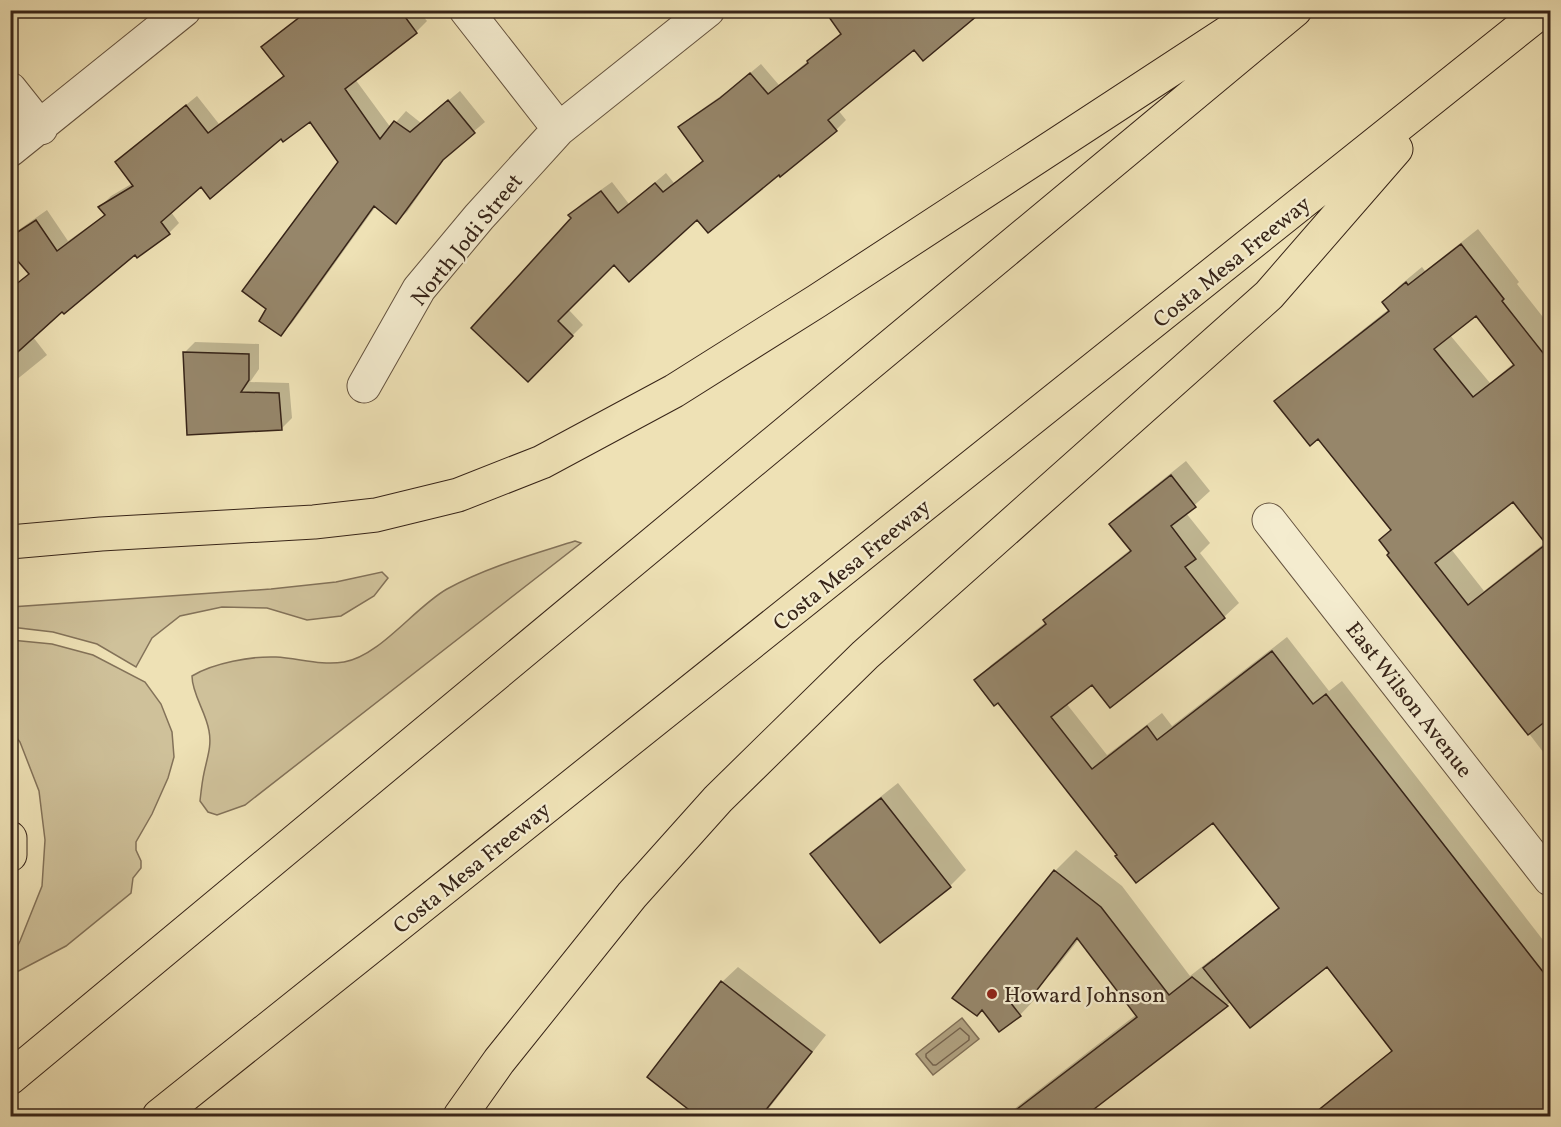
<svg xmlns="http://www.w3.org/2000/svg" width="1561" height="1127" font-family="Vollkorn,serif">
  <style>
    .green { fill: #cfc19a; stroke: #837259; stroke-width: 1.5 }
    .water { fill: #b0a180; stroke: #806f56; stroke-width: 1.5 }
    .shadow { fill: #0003; fill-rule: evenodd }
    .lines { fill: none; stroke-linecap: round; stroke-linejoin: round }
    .shore { stroke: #74624c; stroke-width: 1.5 }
    .building { fill: #96866a; stroke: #372418; stroke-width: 1.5; fill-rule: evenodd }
    .minor-casing { stroke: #65533f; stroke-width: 35 }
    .highway-casing { stroke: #372418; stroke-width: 35 }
    .minor { stroke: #f4eccf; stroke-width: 33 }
    .highway { stroke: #eee1b5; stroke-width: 33 }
    .poi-dot { fill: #8f2418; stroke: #f4eccf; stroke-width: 2 }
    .labels { text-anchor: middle; stroke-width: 4.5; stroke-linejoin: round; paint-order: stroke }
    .street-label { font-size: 22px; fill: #372418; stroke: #f4eccf }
    .poi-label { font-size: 22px; fill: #372418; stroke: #f4eccf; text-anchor: start }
  </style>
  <rect width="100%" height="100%" fill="#eee1b5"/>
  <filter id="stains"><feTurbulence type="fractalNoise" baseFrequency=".00333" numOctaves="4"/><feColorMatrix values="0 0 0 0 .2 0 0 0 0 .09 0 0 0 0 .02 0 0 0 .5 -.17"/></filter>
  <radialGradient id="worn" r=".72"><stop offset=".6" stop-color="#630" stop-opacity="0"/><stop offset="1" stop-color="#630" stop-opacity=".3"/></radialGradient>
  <!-- green -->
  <path class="green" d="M575,541L581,543L245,805L217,815L208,812L200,801C201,792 202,782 204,773C207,758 212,746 209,731C206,712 192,694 192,676C213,663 252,656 276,657C298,658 321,666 344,662C380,656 415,607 447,589C487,567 531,555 575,541Z
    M382,572L388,578L374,596L341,616L307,620L267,608L222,607L180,616L152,638L136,667L97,644L53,632L11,627V607L271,589L336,582Z
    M11,640L52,644L93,655L145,682L161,704L172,732L174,757L168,778L152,814L136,842V850L141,861V868L133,878L131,893L66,946L11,975V959L20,941L42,886L45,840L39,791L20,742L11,730Z"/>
  <!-- water -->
  <path class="water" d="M962,1018L979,1039L933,1075L916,1054Z"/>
  <!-- shadow -->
  <path class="shadow" d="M300,10H418L427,21L416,32L355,79L391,128L406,111L421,123L460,91L485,122L449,152L407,212L396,222L376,206L292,323L281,334L340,162L310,120L201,185L171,212L179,223L169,233L135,253L62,310L33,337L47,355L10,385V288L30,273L10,250V236L47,210L68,241L106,214L100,207L111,196L133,183L128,152L197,96L219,124L285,75L263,47L301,15L298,12Z
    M842,33L914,48L838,110L846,120L836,130L779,173L614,263L568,309L583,325L528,380L573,218L571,215L581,204L612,182L629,204L666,173L674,183L704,160L680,127L691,117L732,88L761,64L779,85Z
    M1478,229L1519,282L1517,284L1550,326V761L1381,540L1392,529L1319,437L1276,401L1292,386L1389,309L1384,302L1399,286L1422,267L1425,271ZM1476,314L1514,363L1490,383L1450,335ZM1514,500L1546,542L1484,591L1451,549Z
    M195,342L259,344V369L250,382L289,383L292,418L281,429L184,353Z
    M1186,461L1210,491L1186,513L1210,543L1200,553L1239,603L1224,617L1092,683L1066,703L1107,755L1162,713L1172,726L1287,637L1329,691L1342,681L1550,949V1116H1445L1440,1110L1432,1116H1322L1319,1112L1333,1097L1393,1050L1327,965L1231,1002L1082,1116H1005L1137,1014L1079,939L1057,967L1036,989L1040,994L1020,1015L983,1008L954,998L1055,871L1076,850L1122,886L1190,976L1213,958L1214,959L1280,906L1213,821L1119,855L998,701L976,680L991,665L1046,622L1045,620L1060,606L1131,549L1111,524L1126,509Z
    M898,783L966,870L950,886L880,941L812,854L828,838Z
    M738,967L826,1035L763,1116H700L649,1077L722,982Z"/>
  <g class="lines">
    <!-- shore -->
    <path class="shore" d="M960,1028L969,1036V1040L936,1065H933L926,1057V1054Z"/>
  </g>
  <!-- building -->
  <path class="building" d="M309,10H400L417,33L345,89L380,139L394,121L410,132L448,100L475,133L443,160L396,224L374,206L281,336L259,321L266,309L242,291L338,162L310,122L283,142L281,139L210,199L201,187L161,222L170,234L137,258L135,255L64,314L62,312L10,359V289L29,274L10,252V237L36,220L57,251L105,215L98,207L133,186L115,162L186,105L208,133L284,76L261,47Z
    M824,10H984L923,61L914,50L828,120L837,131L780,177L779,175L708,233L697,220L629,282L614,265L558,321L573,336L528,382L471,328L571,218L568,215L601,191L618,213L655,183L663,192L703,161L678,127L720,98L750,73L768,94L808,63L807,61L841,34Z
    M1461,244L1504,299L1502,301L1551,363V717L1528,735L1387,555L1389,553L1379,540L1391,530L1318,439L1310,446L1274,401L1389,311L1382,302L1406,282L1408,285ZM1476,316L1514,365L1473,397L1434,349ZM1513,502L1546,544L1468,605L1435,563Z
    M183,352L249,354V380L241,392L279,393L282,430L187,435Z
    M1171,475L1196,507L1171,526L1196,559L1185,567L1225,618L1110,708L1092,685L1051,717L1092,769L1147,726L1157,740L1272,651L1313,704L1326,694L1551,982V1116H1311L1392,1051L1327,967L1250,1028L1203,968L1279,908L1213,823L1136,883L1115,856L1117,855L998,703L994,706L974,680L1046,624L1043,620L1131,551L1109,524Z
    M881,798L951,887L880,943L810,854Z
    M1054,870L1101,907L1169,995L1192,977L1228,1006L1085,1116H1008L1137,1017L1077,938L1037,990L1010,1002L1021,1016L999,1032L982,1010L977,1016L952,998Z
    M721,981L812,1052L761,1116H697L647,1077Z"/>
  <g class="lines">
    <defs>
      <path id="minor" d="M466,10L559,129
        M10,89L41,128
        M10,150L184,10
        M364,386L419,289L479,217L559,129L708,10
        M1269,520L1550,879"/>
      <path id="highway" d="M10,542L101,534L314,522L376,515L458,495L542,462L674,391L817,301L1262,10
        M10,838V855
        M10,1078L1295,10
        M159,1116L1543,10
        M460,1116L499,1061L632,895L718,799L865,655L1269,295L1396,149"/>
    </defs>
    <!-- minor casing -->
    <use href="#minor" class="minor-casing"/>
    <!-- highway casing -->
    <use href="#highway" class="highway-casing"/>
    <!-- minor -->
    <use href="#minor" class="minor"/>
    <!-- highway -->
    <use href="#highway" class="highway"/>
  </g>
  <!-- markers -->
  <circle class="poi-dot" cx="992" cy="994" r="6"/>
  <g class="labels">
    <!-- street labels -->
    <g class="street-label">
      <text transform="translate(466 239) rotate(-51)" y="8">North Jodi Street</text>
      <text transform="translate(1231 261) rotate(-39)" y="8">Costa Mesa Freeway</text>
      <text transform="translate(851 564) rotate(-39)" y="8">Costa Mesa Freeway</text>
      <text transform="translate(1410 699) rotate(52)" y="8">East Wilson Avenue</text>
      <text transform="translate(471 867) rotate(-39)" y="8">Costa Mesa Freeway</text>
    </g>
    <!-- poi labels -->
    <g class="poi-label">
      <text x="1004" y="1002">Howard Johnson</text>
    </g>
  </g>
  <!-- margin -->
  <rect width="1561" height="1127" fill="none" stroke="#eee1b5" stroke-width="36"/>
  <rect x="12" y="12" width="1537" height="1103" fill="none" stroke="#372418" stroke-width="3"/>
  <rect x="18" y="18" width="1525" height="1091" fill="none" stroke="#372418" stroke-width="1.5"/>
  <rect width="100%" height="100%" filter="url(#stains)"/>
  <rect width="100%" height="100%" fill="url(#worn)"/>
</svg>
